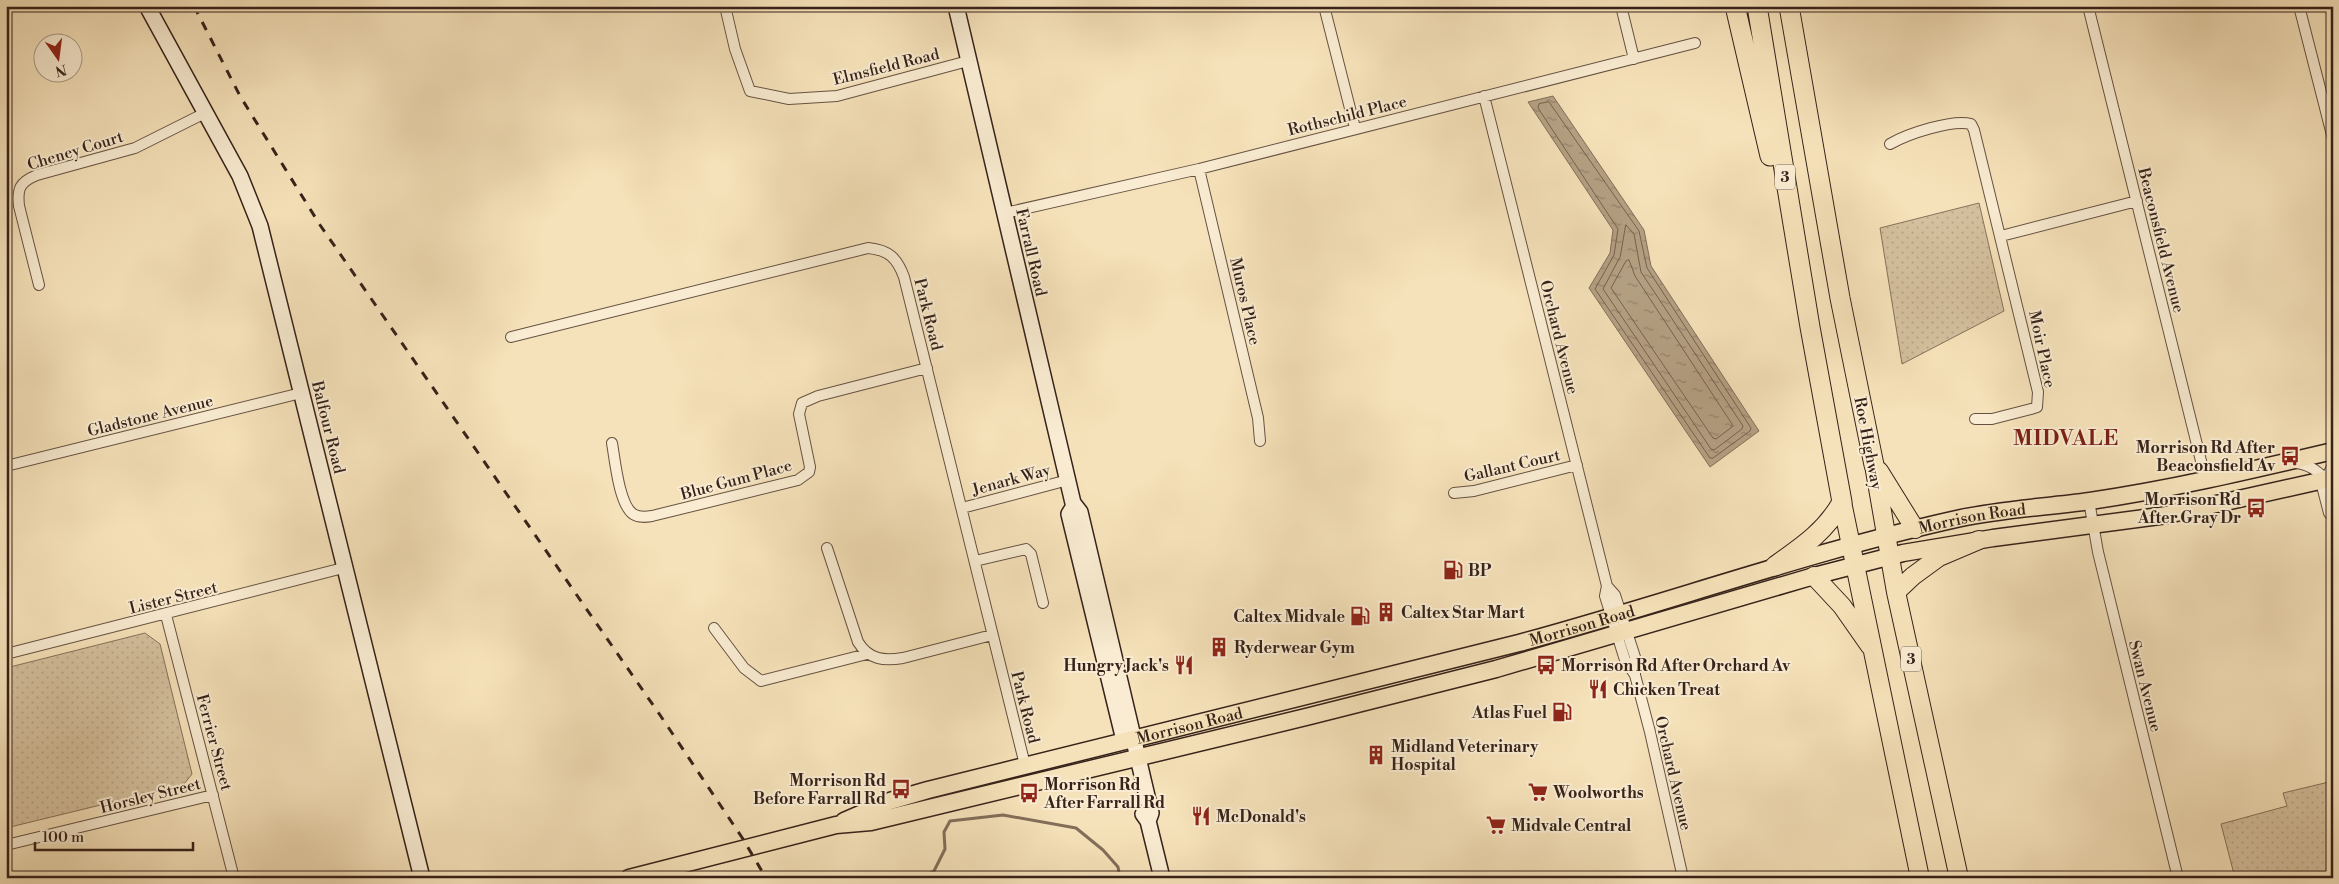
<svg xmlns="http://www.w3.org/2000/svg" width="2339" height="884" font-family="'Libre Bodoni',serif">
  <style>
    .park { fill: url(#park-dots); stroke: #86725c }
    .water { fill: url(#water-ripples); stroke: #826e5a }
    .lines { fill: none; stroke-linecap: round; stroke-linejoin: round }
    .shore { stroke: #76624f; stroke-width: 1 }
    .stream { stroke: #826e5a; stroke-width: 3 }
    .minor-casing { stroke: #665242; stroke-width: 12 }
    .secondary-casing { stroke: #36221a; stroke-width: 18 }
    .primary-casing { stroke: #36221a; stroke-width: 19 }
    .trunk-casing { stroke: #36221a; stroke-width: 20 }
    .motorway-casing { stroke: #36221a; stroke-width: 21 }
    .minor { stroke: #f9ecd2; stroke-width: 10 }
    .secondary { stroke: #f9ecd2; stroke-width: 15 }
    .primary { stroke: #f6e2ba; stroke-width: 16 }
    .trunk { stroke: #f6e2ba; stroke-width: 18 }
    .motorway { stroke: #f6e2ba; stroke-width: 19 }
    .rail { stroke: #36221a; stroke-width: 3; stroke-dasharray: 9 9; stroke-linecap: butt }
    .labels { text-anchor: middle; stroke-width: 4; stroke-linejoin: round; paint-order: stroke }
    .shield { fill: #f9ecd2; stroke: #705f51; stroke-width: 1 }
    .shield-label { font-size: 15px; font-weight: bold; fill: #36221a }
    .street-label { font-size: 16px; fill: #36221a; stroke: #f9ecd2 }
    .poi-label { font-size: 16px; font-weight: bold; fill: #36221a; stroke: #f9ecd2; text-anchor: start }
    .district-label { font-size: 21px; font-weight: bold; letter-spacing: 1px; fill: #7a1f14; stroke: #f9ecd2 }
  </style>
  <defs>
    <pattern id="park-dots" width="8" height="8" patternUnits="userSpaceOnUse" patternTransform="scale(1.25)"><rect width="8" height="8" fill="#d5c19f"/><path d="M2 2h.1M6 6h.1" fill="none" stroke="#b7a688" stroke-width="1.8" stroke-linecap="round"/></pattern>
    <pattern id="water-ripples" width="26" height="14" patternUnits="userSpaceOnUse" patternTransform="scale(1.25)"><rect width="26" height="14" fill="#b5a184"/><path d="M2 4q2-2 4 0t4 0M15 11q2-2 4 0t4 0" fill="none" stroke="#94836b"/></pattern>
  </defs>
  <rect width="100%" height="100%" fill="#f6e2ba"/>
  <filter id="stains"><feTurbulence type="fractalNoise" baseFrequency=".004" numOctaves="4"/><feColorMatrix values="0 0 0 0 .2 0 0 0 0 .09 0 0 0 0 .02 0 0 0 .5 -.17"/></filter>
  <radialGradient id="worn" r=".72"><stop offset=".6" stop-color="#630" stop-opacity="0"/><stop offset="1" stop-color="#630" stop-opacity=".3"/></radialGradient>
  <!-- park -->
  <path class="park" d="M1979,203L2004,311L1902,364L1880,228Z
    M145,633L160,644L192,774L183,785L6,828V668Z
    M2333,781V878H2235L2221,824L2287,806L2283,793Z"/>
  <!-- water -->
  <path class="water" d="M1553,96L1644,230L1651,266L1759,431L1710,467L1589,288L1610,253L1613,230L1528,102Z"/>
  <g class="lines">
    <!-- shore -->
    <path class="shore" d="M1549,102L1639,231L1647,268L1751,428L1750,431L1713,458H1710L1595,289L1614,255L1618,229L1538,108L1539,104Z
      M1626,225L1634,234L1641,272L1743,426L1742,429L1714,450L1711,449L1603,289L1620,257Z
      M1629,260L1635,276L1732,424V427L1716,439L1713,438L1611,288L1626,261Z"/>
    <!-- stream -->
    <path class="stream" d="M919,878L934,871L945,849L944,832L950,821L1003,815L1076,828L1103,850L1118,867L1120,878"/>
    <defs>
      <path id="minor" d="M725,6L735,49L750,91L789,99L837,96L968,61
        M1324,6L1355,128
        M1621,6L1634,59
        M2088,6L2206,481
        M2299,6L2333,139
        M1484,96L1607,586L1605,596L1625,660L1635,675
        M1890,144C1907,134 1952,119 1971,124L1974,130L2038,392L2037,407L2031,409L1992,419H1975
        M1199,169L1258,418L1260,441
        M1005,213L1199,169L1695,43
        M2001,236L2137,201
        M39,285L19,206C17,188 20,182 37,175L135,148L205,113
        M511,337L868,248C889,250 897,258 904,277L1025,765
        M612,443C615,460 619,504 633,514C639,518 646,517 652,516L798,480L809,472L810,467L799,414L802,403L818,396L927,368
        M2295,463C2310,464 2318,472 2329,482
        M2333,465L2322,486L2329,513L2333,517
        M6,466L301,393
        M1454,493L1474,491L1577,465
        M2089,501L2098,552L2178,878
        M962,508L1068,480
        M827,548L858,642C869,660 884,661 903,658L992,635
        M975,561L1026,549L1031,554L1043,603
        M1607,586L1615,595L1635,657V675L1650,732L1683,878
        M166,615L234,878
        M714,628L744,668L761,681L867,654
        M6,654L347,567
        M6,845L213,795"/>
      <path id="secondary" d="M147,6L240,176L260,226L422,878
        M956,6L1073,503L1080,512L1151,813L1148,821
        M1074,506L1069,514L1123,736
        M1143,814L1148,821L1162,878"/>
      <g id="primary">
        <path id="s1" d="M844,821L890,801L928,790L1519,643C1667,603 1811,551 1961,518C2003,509 2047,507 2090,501C2172,489 2252,470 2333,451"/>
        <path d="M629,878L836,825L871,822L1310,716L1496,669L1814,576L1903,553L1993,538L2167,515L2333,478"/>
      </g>
      <path id="trunk" d="M1874,465L1896,592L1959,878
        M1879,471L1915,529
        M1842,502L1920,878
        M1814,576L1842,606L1870,646
        M1896,592L1913,576L1939,557L1979,540"/>
      <path id="motorway" d="M1735,6L1770,156
        M1757,6L1810,327L1842,502C1826,531 1802,547 1775,566
        M1789,6L1840,298L1874,465"/>
    </defs>
    <!-- minor casing -->
    <use href="#minor" class="minor-casing"/>
    <!-- secondary casing -->
    <use href="#secondary" class="secondary-casing"/>
    <!-- primary casing -->
    <use href="#primary" class="primary-casing"/>
    <!-- trunk casing -->
    <use href="#trunk" class="trunk-casing"/>
    <!-- motorway casing -->
    <use href="#motorway" class="motorway-casing"/>
    <!-- minor -->
    <use href="#minor" class="minor"/>
    <!-- secondary -->
    <use href="#secondary" class="secondary"/>
    <!-- primary -->
    <use href="#primary" class="primary"/>
    <!-- trunk -->
    <use href="#trunk" class="trunk"/>
    <!-- motorway -->
    <use href="#motorway" class="motorway"/>
    <!-- rail -->
    <path class="rail" d="M194,6L240,96L320,225L660,715L743,839L766,878"/>
  </g>
  <!-- icons -->
  <defs>
    <symbol id="bus-bare" viewBox="-9 -9 18 18"><path d="M-5-6H5V4H4V6H2V4H-2V6H-4V4H-5ZM-3.5-4V0h7V-4ZM-3.5 1.2v1.5H-2V1.2ZM2 1.2v1.5H3.5V1.2Z" fill="#8f2418" stroke="#f9ecd2" stroke-width="2.5" paint-order="stroke"/></symbol>
    <symbol id="fuel-bare" viewBox="-9 -9 18 18"><path d="M-5.5-6h7V0h2V4h1.3V-2.5L3-4.5l.8-.8L6-3V5H2.5V1h-1V6h-7ZM-4.2-4.7v3.2H.2V-4.7Z" fill="#8f2418" stroke="#f9ecd2" stroke-width="2.5" paint-order="stroke"/></symbol>
    <symbol id="building-bare" viewBox="-9 -9 18 18"><path d="M-4-6H4V6H1V3H-1V6H-4ZM-2.5-4.3h1.7v1.8h-1.7ZM.8-4.3h1.7v1.8H.8ZM-2.5-1h1.7V.8h-1.7ZM.8-1h1.7V.8H.8Z" fill="#8f2418" stroke="#f9ecd2" stroke-width="2.5" paint-order="stroke"/></symbol>
    <symbol id="restaurant-bare" viewBox="-9 -9 18 18"><path d="M-5-6h1v4h1v-4h1v4h1v-4h1v5L-1.5 .5V6h-2V.5L-5-1ZM5-6V6H3V1.5H1.5Q1.5-4 5-6Z" fill="#8f2418" stroke="#f9ecd2" stroke-width="2.5" paint-order="stroke"/></symbol>
    <symbol id="supermarket-bare" viewBox="-9 -9 18 18"><path d="M-6-5.5h2.5l.6 2H6L4.5 2H-2.5L-4.4-4H-6ZM-1.5 3.2a1.3 1.3 0 1 0 .1 0ZM3 3.2a1.3 1.3 0 1 0 .1 0Z" fill="#8f2418" stroke="#f9ecd2" stroke-width="2.5" paint-order="stroke"/></symbol>
  </defs>
  <g fill-rule="evenodd">
    <use href="#bus-bare" x="2276" y="442" width="28" height="28"/>
    <use href="#bus-bare" x="2242" y="494" width="28" height="28"/>
    <use href="#fuel-bare" x="1439" y="556" width="28" height="28"/>
    <use href="#building-bare" x="1372" y="598" width="28" height="28"/>
    <use href="#fuel-bare" x="1346" y="602" width="28" height="28"/>
    <use href="#building-bare" x="1205" y="633" width="28" height="28"/>
    <use href="#restaurant-bare" x="1170" y="651" width="28" height="28"/>
    <use href="#bus-bare" x="1532" y="651" width="28" height="28"/>
    <use href="#restaurant-bare" x="1584" y="675" width="28" height="28"/>
    <use href="#fuel-bare" x="1548" y="698" width="28" height="28"/>
    <use href="#building-bare" x="1362" y="741" width="28" height="28"/>
    <use href="#bus-bare" x="887" y="775" width="28" height="28"/>
    <use href="#supermarket-bare" x="1524" y="778" width="28" height="28"/>
    <use href="#bus-bare" x="1015" y="779" width="28" height="28"/>
    <use href="#restaurant-bare" x="1187" y="802" width="28" height="28"/>
    <use href="#supermarket-bare" x="1482" y="811" width="28" height="28"/>
  </g>
  <g class="labels">
    <!-- shield labels -->
    <g class="shield">
      <rect x="1775" y="164.5" width="20" height="25" rx="4"/>
      <rect x="1901" y="646.5" width="20" height="25" rx="4"/>
    </g>
    <g class="shield-label">
      <text x="1785" y="182">3</text>
      <text x="1911" y="664">3</text>
    </g>
    <!-- street labels -->
    <g class="street-label">
      <text transform="translate(886 66) rotate(-14)" y="6">Elmsfield Road</text>
      <text transform="translate(1347 115) rotate(-14)" y="6">Rothschild Place</text>
      <text transform="translate(75 150) rotate(-17)" y="6">Cheney Court</text>
      <text transform="translate(2162 240) rotate(76)" y="6">Beaconsfield Avenue</text>
      <text transform="translate(1032 252) rotate(77)" y="6">Farrall Road</text>
      <text transform="translate(1246 301) rotate(77)" y="6">Muros Place</text>
      <text transform="translate(929 314) rotate(76)" y="6">Park Road</text>
      <text transform="translate(1560 337) rotate(76)" y="6">Orchard Avenue</text>
      <text transform="translate(2043 349) rotate(78)" y="6">Moir Place</text>
      <text transform="translate(150 415) rotate(-14)" y="6">Gladstone Avenue</text>
      <text transform="translate(329 427) rotate(76)" y="6">Balfour Road</text>
      <text transform="translate(1869 443) rotate(79)" y="6">Roe Highway</text>
      <text transform="translate(1512 465) rotate(-13)" y="6">Gallant Court</text>
      <text transform="translate(736 479) rotate(-15)" y="6">Blue Gum Place</text>
      <text transform="translate(1011 479) rotate(-15)" y="6">Jenark Way</text>
      <text dy="6" stroke="none"><textPath href="#s1" startOffset="1169">Morrison Road</textPath></text>
      <text transform="translate(173 597) rotate(-14)" y="6">Lister Street</text>
      <text dy="6" stroke="none"><textPath href="#s1" startOffset="764">Morrison Road</textPath></text>
      <text transform="translate(2146 686) rotate(76)" y="6">Swan Avenue</text>
      <text transform="translate(1026 707) rotate(76)" y="6">Park Road</text>
      <text dy="6" stroke="none"><textPath href="#s1" startOffset="359">Morrison Road</textPath></text>
      <text transform="translate(215 742) rotate(75)" y="6">Ferrier Street</text>
      <text transform="translate(1674 773) rotate(77)" y="6">Orchard Avenue</text>
      <text transform="translate(150 795) rotate(-14)" y="6">Horsley Street</text>
    </g>
    <!-- poi labels -->
    <g class="poi-label">
      <text x="2275" y="453" text-anchor="end">Morrison Rd After<tspan x="2275" dy="18">Beaconsfield Av</tspan></text>
      <text x="2241" y="505" text-anchor="end">Morrison Rd<tspan x="2241" dy="18">After Gray Dr</tspan></text>
      <text x="1468" y="576">BP</text>
      <text x="1401" y="618">Caltex Star Mart</text>
      <text x="1345" y="622" text-anchor="end">Caltex Midvale</text>
      <text x="1234" y="653">Ryderwear Gym</text>
      <text x="1169" y="671" text-anchor="end">Hungry Jack's</text>
      <text x="1561" y="671">Morrison Rd After Orchard Av</text>
      <text x="1613" y="695">Chicken Treat</text>
      <text x="1547" y="718" text-anchor="end">Atlas Fuel</text>
      <text x="1391" y="752">Midland Veterinary<tspan x="1391" dy="18">Hospital</tspan></text>
      <text x="886" y="786" text-anchor="end">Morrison Rd<tspan x="886" dy="18">Before Farrall Rd</tspan></text>
      <text x="1044" y="790">Morrison Rd<tspan x="1044" dy="18">After Farrall Rd</tspan></text>
      <text x="1553" y="798">Woolworths</text>
      <text x="1216" y="822">McDonald's</text>
      <text x="1511" y="831">Midvale Central</text>
    </g>
    <!-- district labels -->
    <g class="district-label">
      <text x="2066" y="445">MIDVALE</text>
    </g>
  </g>
  <!-- margin -->
  <rect width="2339" height="884" fill="none" stroke="#f6e2ba" stroke-width="25"/>
  <rect x="8" y="8" width="2324" height="869" fill="none" stroke="#36221a" stroke-width="2.5"/>
  <rect x="12" y="12" width="2314" height="859" fill="none" stroke="#36221a"/>
  <!-- north arrow -->
  <g transform="translate(58 58) rotate(166)"><circle r="24" fill="#f9ecd2" stroke="#ab9b88"/>
  <path d="M0-4L9 19L0 12L-9 19Z" fill="#8f2418"/>
  <text y="-8" font-size="14" font-weight="bold" text-anchor="middle" fill="#36221a">N</text>
  </g>
  <!-- scale -->
  <path d="M35 842v8h158v-8" fill="none" stroke="#36221a" stroke-width="2.5"/>
  <text x="42" y="842" font-size="15" fill="#36221a" stroke="#f9ecd2" stroke-width="4" paint-order="stroke">100 m</text>
  <rect width="100%" height="100%" filter="url(#stains)"/>
  <rect width="100%" height="100%" fill="url(#worn)"/>
</svg>
